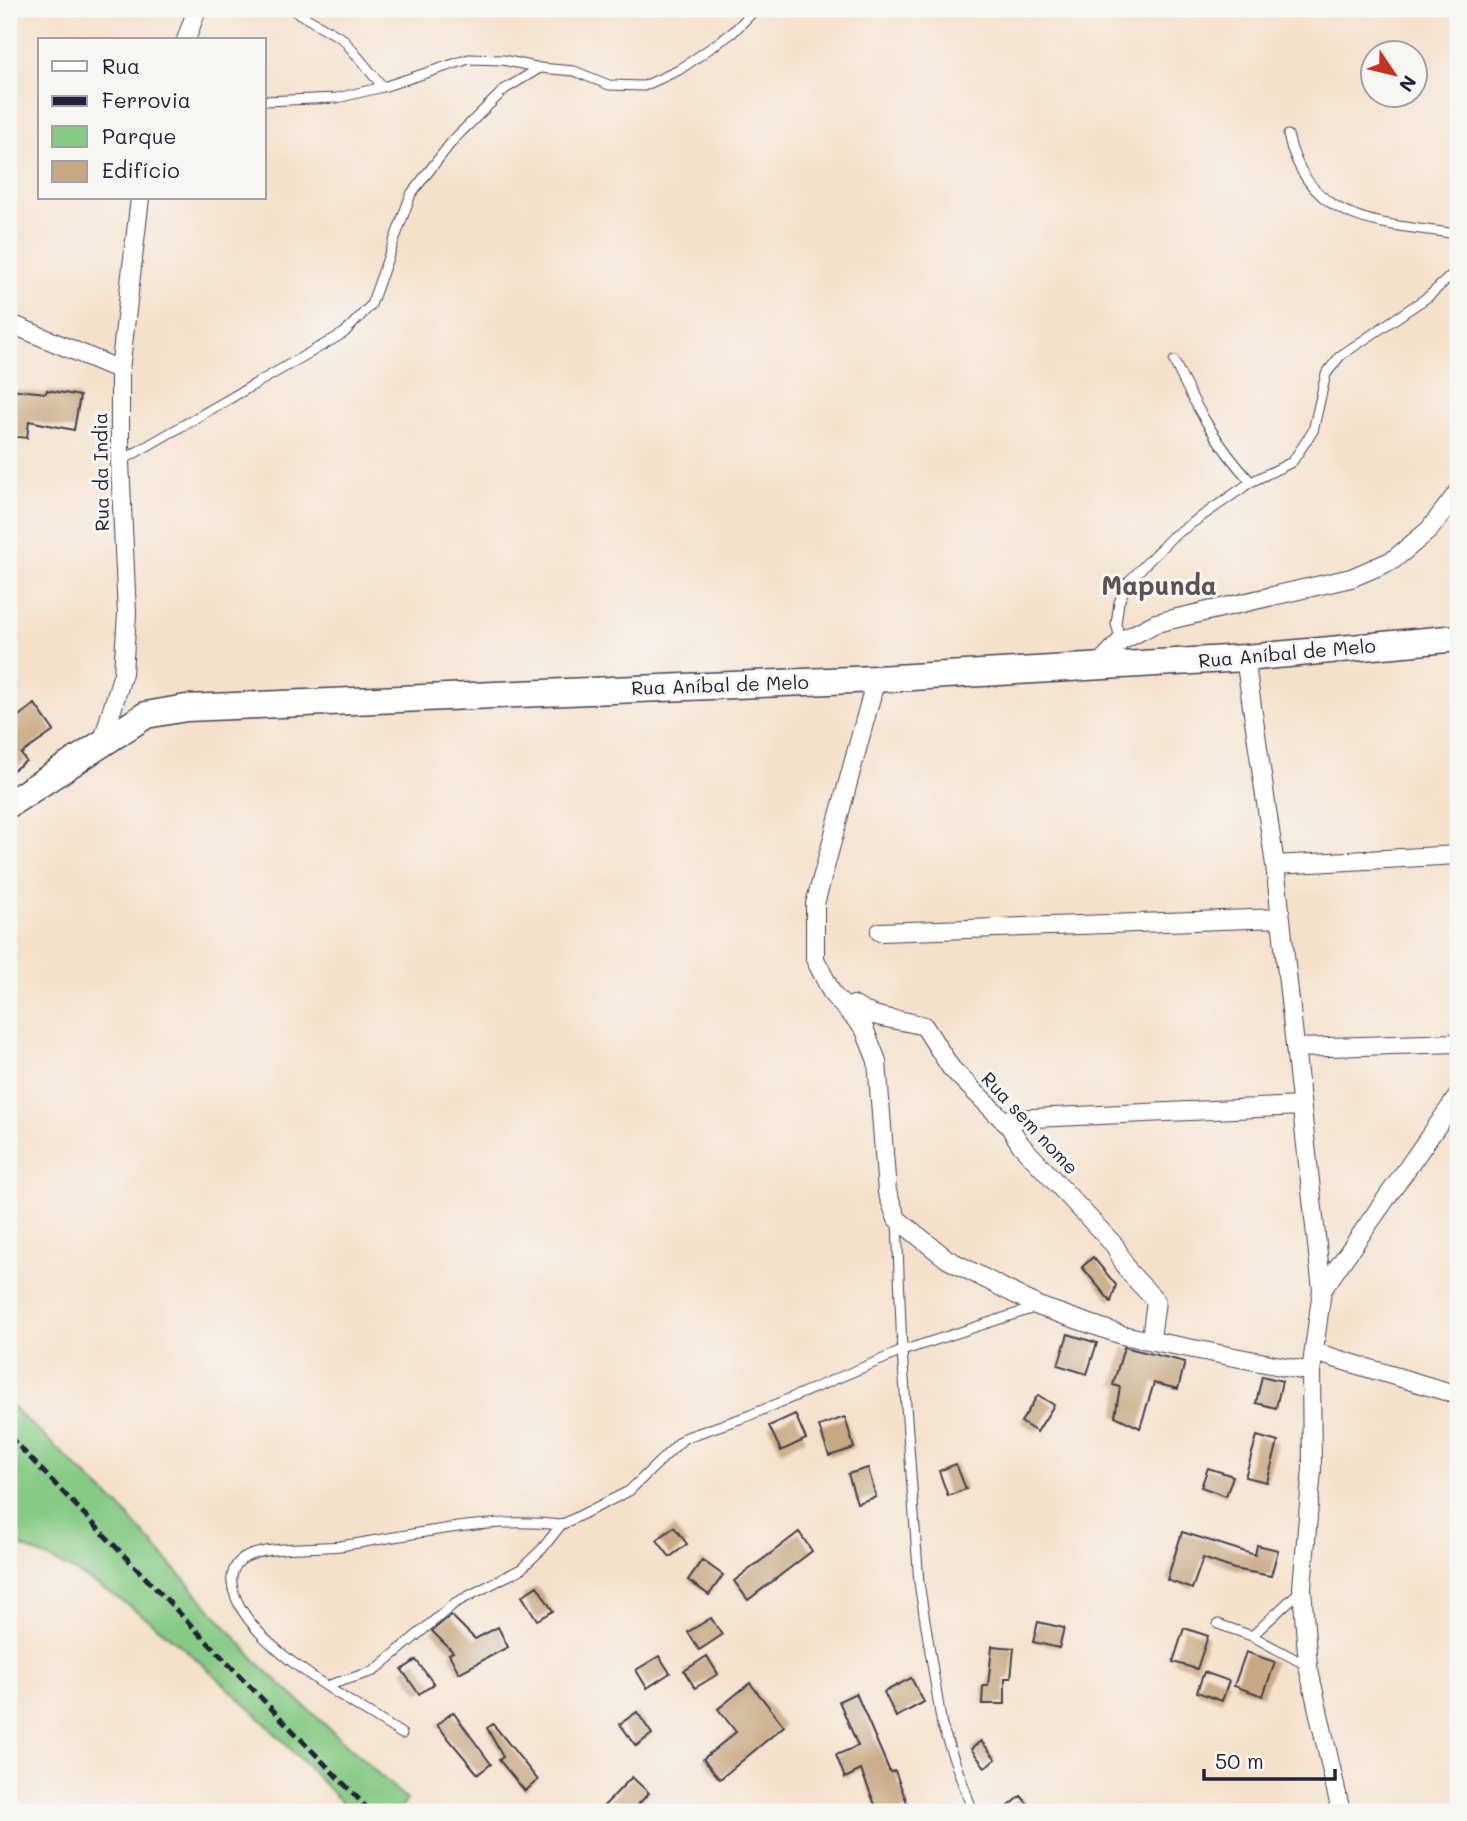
<svg xmlns="http://www.w3.org/2000/svg" width="1467" height="1821" font-family="Mali,sans-serif">
  <style>
    .green { fill: #86ca84; stroke: #547660; stroke-width: 2 }
    .building { fill: #c8a881 }
    .lines { fill: none; stroke-linecap: round; stroke-linejoin: round }
    .lane-casing { stroke: #423f50; stroke-width: 11 }
    .street-casing { stroke: #423f50; stroke-width: 20 }
    .secondary-casing { stroke: #423f50; stroke-width: 29 }
    .lane { stroke: #fff; stroke-width: 9 }
    .street { stroke: #fff; stroke-width: 18 }
    .secondary { stroke: #fff; stroke-width: 26 }
    .rail { stroke: #22223b; stroke-width: 5; stroke-dasharray: 10 5; stroke-linecap: butt }
    .labels { text-anchor: middle; stroke-width: 6; stroke-linejoin: round; paint-order: stroke }
    .street-label { font-size: 19px; fill: #22223b; stroke: #f6f6f2 }
    .district-label { font-size: 26px; font-weight: bold; fill: #5c5154; stroke: #f6f6f2 }
  </style>
  <rect width="100%" height="100%" fill="#f6f6f2"/>
  <filter id="ink" filterUnits="userSpaceOnUse"><feTurbulence type="fractalNoise" baseFrequency=".0143" numOctaves="2"/><feDisplacementMap in="SourceGraphic" scale="14" xChannelSelector="R" yChannelSelector="G"/><feConvolveMatrix kernelMatrix="1 2 1 2 8 2 1 2 1" color-interpolation-filters="sRGB"/></filter>
  <filter id="wash" filterUnits="userSpaceOnUse"><feTurbulence type="fractalNoise" baseFrequency=".00686" numOctaves="4" result="noise"/><feDisplacementMap in="SourceGraphic" scale="28" xChannelSelector="R" yChannelSelector="G"/><feGaussianBlur stdDeviation="1.57" result="paint"/><feColorMatrix in="noise" values="0 0 0 0 0 0 0 0 0 0 0 0 0 0 0 0 0 1.4 0 .05"/><feComposite in="paint" operator="in"/></filter>
  <g filter="url(#wash)">
    <rect width="100%" height="100%" fill="#f5e1ca"/>
    <!-- green -->
    <path class="green" d="M9,1404L120,1507L260,1665L407,1800L397,1812H351C254,1711 143,1589 9,1542Z"/>
    <g id="blocks">
      <!-- building -->
      <path class="building" d="M9,389L46,393L47,390L80,396L74,430L29,421L27,438L9,436Z
        M35,704L54,731L21,754L26,761L9,773V723Z
        M1093,1257L1116,1285L1111,1302L1082,1267Z
        M1068,1334L1097,1343L1087,1374L1058,1365Z
        M1124,1347L1185,1362L1178,1389L1154,1383L1140,1428L1115,1416L1120,1387L1113,1385Z
        M1262,1376L1282,1381L1276,1408L1256,1403Z
        M1038,1395L1054,1405L1037,1432L1021,1422Z
        M795,1414L806,1439L781,1451L769,1426Z
        M845,1417L854,1448L829,1456L819,1426Z
        M1257,1436L1278,1442L1267,1482L1245,1477Z
        M956,1464L966,1489L948,1496L939,1471Z
        M868,1468L876,1497L857,1503L848,1474Z
        M1208,1468L1233,1476L1226,1496L1201,1487Z
        M674,1527L687,1544L670,1557L657,1540Z
        M799,1532L812,1551L748,1600L734,1581Z
        M1182,1532L1255,1555L1257,1545L1278,1550L1271,1576L1234,1569L1203,1558L1192,1589L1167,1580Z
        M702,1560L723,1575L709,1595L688,1580Z
        M537,1586L553,1611L537,1620L522,1596Z
        M451,1615L475,1639L498,1627L508,1647L459,1673L449,1654L453,1652L432,1631Z
        M711,1618L722,1635L699,1650L688,1632Z
        M1038,1622L1064,1628L1059,1648L1033,1642Z
        M1184,1628L1208,1636L1197,1669L1173,1662Z
        M992,1646L1014,1648L1011,1678H1005V1704H982L983,1686H988Z
        M1246,1652L1275,1662L1263,1696L1234,1686Z
        M659,1656L670,1673L647,1688L636,1670Z
        M707,1656L718,1674L695,1688L684,1671Z
        M416,1660L434,1684L419,1694L402,1670Z
        M1204,1672L1229,1681L1222,1701L1197,1692Z
        M911,1678L924,1702L896,1717L884,1692Z
        M750,1683L784,1726L720,1779L703,1759L736,1732L718,1709Z
        M856,1693L890,1772L895,1771L909,1808L900,1812H878L861,1770L845,1778L836,1755L858,1746L839,1701Z
        M453,1712L491,1764L478,1774L437,1725Z
        M637,1712L652,1734L636,1746L620,1724Z
        M493,1724L538,1780L525,1791L499,1760L503,1757L487,1728Z
        M981,1741L996,1759L985,1767L971,1749Z
        M632,1777L649,1793L631,1812H598Z
        M1021,1796L1035,1812H1002Z"/>
    </g>
  </g>
  <g filter="url(#ink)">
    <use href="#blocks" fill-opacity="0" stroke="#423f50" stroke-width="2"/>
    <g class="lines">
      <defs>
        <path id="lane" d="M291,9L343,39L383,87
          M264,101L337,98L383,87L469,59L503,60L540,68L574,71L609,85L644,86L679,70L732,33L756,9
          M1288,135C1309,225 1381,223 1458,234
          M1174,361C1195,406 1217,445 1251,482
          M121,461L344,333L371,305L411,194L454,139L505,89L540,68
          M1121,641L1116,624L1119,602L1128,582L1172,537L1251,482L1292,462L1313,431L1326,374L1340,356L1429,296L1458,269
          M897,1221L902,1351L919,1583L942,1726L973,1812
          M561,1525L629,1491L684,1438L748,1416L902,1351L1037,1307
          M1218,1624L1252,1636L1308,1666
          M1252,1636L1302,1589
          M329,1685L374,1671L455,1603L521,1569L542,1549L561,1525C485,1516 415,1535 340,1546C314,1549 261,1545 241,1560C234,1566 231,1575 232,1583C239,1643 355,1703 402,1734"/>
        <path id="street" d="M186,40L197,9
          M9,323L120,370
          M1096,667L1121,641L1156,623L1351,578L1393,560L1429,530L1458,492
          M876,679L815,904V959L833,995L864,1028L877,1061L887,1192L897,1219L947,1259L1038,1306L1122,1335L1311,1372L1322,1290L1275,865L1245,658
          M102,743L123,673L127,614L120,462V370L140,198
          M1275,865L1458,855
          M880,932L1281,918
          M853,1005C875,1020 897,1018 924,1026L951,1068L1009,1126L1021,1145L1115,1246L1128,1271L1156,1301L1152,1331
          M1296,1048L1458,1043
          M1010,1119L1301,1106
          M1322,1290L1458,1096
          M1314,1352L1458,1395
          M1311,1372L1312,1469L1302,1588L1308,1666L1341,1812"/>
        <path id="secondary" d="M9,804L146,715L186,708L876,679L1245,658L1458,638"/>
      </defs>
      <!-- lane casing -->
      <use href="#lane" class="lane-casing"/>
      <!-- street casing -->
      <use href="#street" class="street-casing"/>
      <!-- secondary casing -->
      <use href="#secondary" class="secondary-casing"/>
      <!-- lane -->
      <use href="#lane" class="lane"/>
      <!-- street -->
      <use href="#street" class="street"/>
      <!-- secondary -->
      <use href="#secondary" class="secondary"/>
      <!-- rail -->
      <path class="rail" d="M9,1436L371,1812"/>
    </g>
  </g>
  <g class="labels">
    <!-- street labels -->
    <g class="street-label">
      <text transform="translate(101 472) rotate(-91)" y="7">Rua da India</text>
      <text transform="translate(1287 653) rotate(-5)" y="7">Rua Aníbal de Melo</text>
      <text transform="translate(720 685) rotate(-2)" y="7">Rua Aníbal de Melo</text>
      <text transform="translate(1030 1123) rotate(47)" y="7">Rua sem nome</text>
    </g>
    <!-- district labels -->
    <g class="district-label">
      <text x="1159" y="595">Mapunda</text>
    </g>
  </g>
  <!-- margin -->
  <rect width="1467" height="1821" fill="none" stroke="#f6f6f2" stroke-width="35"/>
  <!-- legend -->
  <rect x="38" y="38" width="228" height="161" fill="#f6f6f2" stroke="#a1a1a9" stroke-width="2"/>
  <rect x="52" y="61" width="35" height="10" fill="#ffffff" stroke="#a1a1a9" stroke-width="2"/>
  <text x="102" y="74" font-size="21" fill="#22223b">Rua</text>
  <rect x="52" y="96" width="35" height="10" fill="#22223b" stroke="#a1a1a9" stroke-width="2"/>
  <text x="102" y="108" font-size="21" fill="#22223b">Ferrovia</text>
  <rect x="52" y="126" width="35" height="21" fill="#86ca84" stroke="#a1a1a9" stroke-width="2"/>
  <text x="102" y="144" font-size="21" fill="#22223b">Parque</text>
  <rect x="52" y="161" width="35" height="21" fill="#c8a881" stroke="#a1a1a9" stroke-width="2"/>
  <text x="102" y="178" font-size="21" fill="#22223b">Edifício</text>
  <!-- north arrow -->
  <g transform="translate(1394 74) rotate(125)"><circle r="33" fill="#f6f6f2" stroke="#a1a1a9" stroke-width="2"/>
  <path d="M0-5L12 26L0 18L-12 26Z" fill="#c8321e"/>
  <text y="-10" font-size="19" font-weight="bold" text-anchor="middle" fill="#22223b">N</text>
  </g>
  <!-- scale -->
  <path d="M1204 1769v10h131v-10" fill="none" stroke="#22223b" stroke-width="3.5"/>
  <text x="1215" y="1769" font-size="21" fill="#22223b" stroke="#f6f6f2" stroke-width="5" paint-order="stroke">50 m</text>
</svg>
